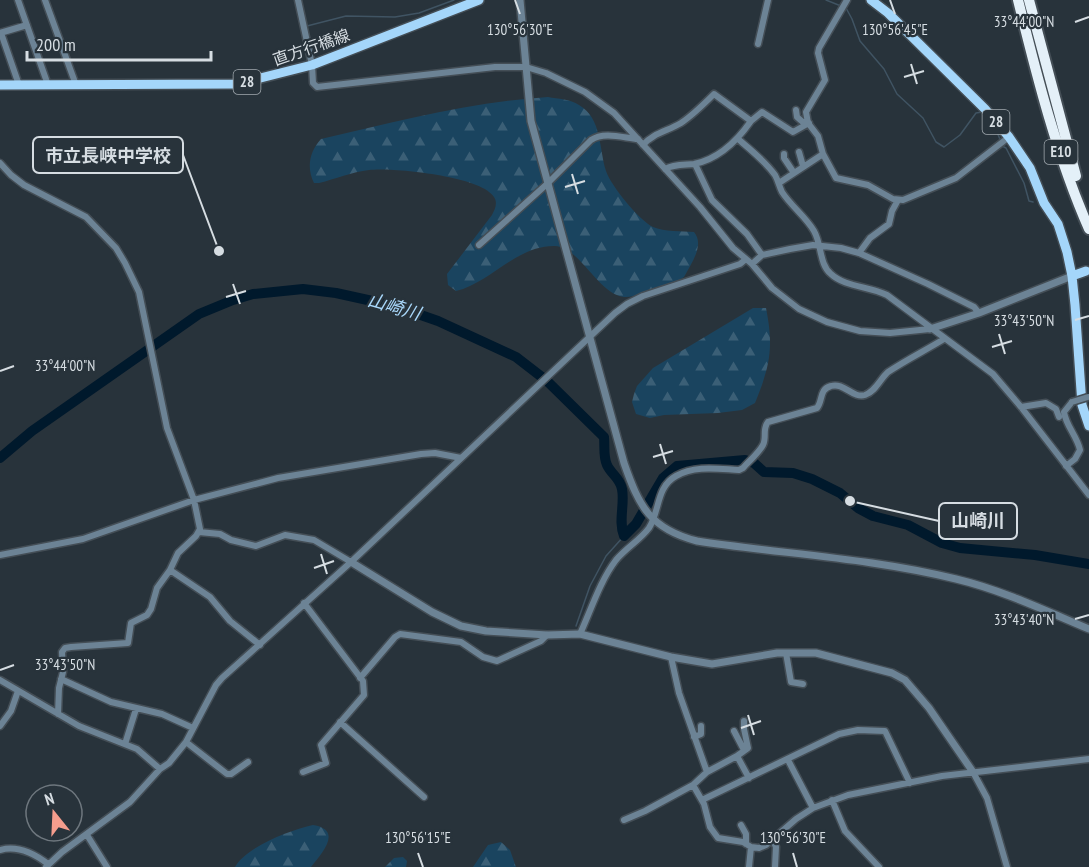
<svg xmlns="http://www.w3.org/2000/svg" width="1089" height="867" font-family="'PT Sans Narrow','Noto Sans JP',sans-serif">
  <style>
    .forest { fill: url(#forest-firs) }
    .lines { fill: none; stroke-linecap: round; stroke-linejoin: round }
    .stream { stroke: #405463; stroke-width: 1.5 }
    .river { stroke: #00192c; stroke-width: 10 }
    .minor-casing { stroke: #444e56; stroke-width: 9 }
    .tertiary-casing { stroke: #444e56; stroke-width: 10 }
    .primary-casing { stroke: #444e56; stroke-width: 12 }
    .motorway-casing { stroke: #444e56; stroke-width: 14 }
    .minor { stroke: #6c8395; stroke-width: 6 }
    .tertiary { stroke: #6c8395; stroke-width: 7 }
    .primary { stroke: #a4d6fa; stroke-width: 9 }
    .motorway { stroke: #e4f0f8; stroke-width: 10 }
    .minor-bridge-casing { stroke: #444e56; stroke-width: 9; stroke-linecap: butt }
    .minor-bridge { stroke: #6c8395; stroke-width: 6 }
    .ticks { fill: none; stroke: #d6dde2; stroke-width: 2 }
    .labels { text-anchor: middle; stroke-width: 4.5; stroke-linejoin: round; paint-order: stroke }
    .shield { fill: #28333b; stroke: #a2aab0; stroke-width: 1.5 }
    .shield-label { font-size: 15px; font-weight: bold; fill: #d6dde2 }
    .street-label { font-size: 16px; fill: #d6dde2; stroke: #28333b }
    .water-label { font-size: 18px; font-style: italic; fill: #a9d8fb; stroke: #28333b }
    .ticks-label { font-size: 15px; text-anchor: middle; fill: #d6dde2; stroke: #28333b; stroke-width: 4.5; stroke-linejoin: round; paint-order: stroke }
    .leader { fill: none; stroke: #d6dde2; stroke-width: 2 }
    .callout-dot { fill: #d6dde2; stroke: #28333b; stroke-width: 2 }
    .callout { fill: #28333b; stroke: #d6dde2; stroke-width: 2 }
    .callout-label { font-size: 18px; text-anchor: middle; font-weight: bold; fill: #d6dde2 }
  </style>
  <defs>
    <pattern id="forest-firs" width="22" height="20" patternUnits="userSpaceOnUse" patternTransform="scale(1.5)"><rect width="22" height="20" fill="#1a445f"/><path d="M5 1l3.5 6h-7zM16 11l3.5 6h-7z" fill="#3b5f76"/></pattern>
  </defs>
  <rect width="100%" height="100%" fill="#28333b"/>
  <!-- forest -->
  <path class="forest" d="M548,97C558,99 570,99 579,105C602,118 599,149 606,171C611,186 639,220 653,227C664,232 682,231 694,232C705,245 691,264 684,277C675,284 664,284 654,288C644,291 634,298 624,297C598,294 580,247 555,246C517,245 490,283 456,291L448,285L447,274L492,215C495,209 498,203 494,197C482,176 391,167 369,170C352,172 335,179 319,183H314C306,167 310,151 321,139C396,122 471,102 548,97Z
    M753,308H766C774,348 770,366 755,403L742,410L718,413L664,415L650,418L636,414L632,402L634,394L637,386L653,368Z
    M313,825C344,830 321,854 311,867H235C247,846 291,830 313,825Z
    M501,842L510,850L516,867H473L488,845Z
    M403,857L407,861L406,867H385L394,858Z"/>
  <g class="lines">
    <!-- stream -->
    <path class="stream" d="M826,0L841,6
      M846,8L852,19L860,41L884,69L897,94L923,118L936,142L944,147L960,135L976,113L982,112
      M307,26L346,16L395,17L419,13L454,0
      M995,127L1001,142
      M1002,146L1006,148L1024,183L1029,201L1033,202
      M576,626L590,586L606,556L624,536"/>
    <!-- river -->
    <path class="river" d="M0,458L32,431L199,314L233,300L253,294L303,289L336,293L395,306L438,321L516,357L547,381L604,437C605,447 603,456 607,465C611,474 620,478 622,489C625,504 618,521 624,536L636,524L663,478L677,466L745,460L754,463L764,472L793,473L812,479L840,493L858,508L873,516L908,525L942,543L960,548L1035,555L1089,564"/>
    <defs>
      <path id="minor" d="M18,0L48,85
        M45,0L76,85
        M298,0L312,65L313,83L317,87L495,67H526L546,73L585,92L614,113L700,207L733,248L752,264L772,288L799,309L827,322L860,331L890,333L930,329
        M847,0L819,48L818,53L825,80L806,112L808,123L818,136L823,154L836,178L868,185L893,199L903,200L956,178L1009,137
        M0,33L27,25
        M1,33L19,85
        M758,44L768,0
        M796,110L797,117L805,124
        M751,121L762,112L793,132L809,123
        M738,139C751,150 765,161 775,175C778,180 779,186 782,192C791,206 806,217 814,231C822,245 819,264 831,274C845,287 869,286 887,295L993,374L1021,407L1089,495
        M643,145C653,133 668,131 681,123C693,115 704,104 714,94L751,121C737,141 719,159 694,164C684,165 674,164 665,169
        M799,152L803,166
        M784,154V158L794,173
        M0,163L11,175L24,185L86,217L116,248L125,263L139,292L167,428L194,500L200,529L196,536L178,553L170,570L157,588L151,609L147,615L131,623L128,643L71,647L65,648L62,652L63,672L59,688L58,714
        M695,164L712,200L747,234L762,255
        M779,183L823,154
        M479,245L547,184L591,140C604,131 624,138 638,139
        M859,253L870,238L889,224L892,211L898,200
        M752,264L762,255L790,249L813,245L841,248L859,253L928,284L974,307L979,313
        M1021,407L1046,403L1056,409L1059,417
        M1066,466L1075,459L1080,450C1077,436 1066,426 1064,412L1072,402
        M199,532L220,534L231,540L256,546L285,535L314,540L351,562
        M0,555L83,539L194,500L278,478L421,454L435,453L461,458
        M170,570L210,597L230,621L260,645
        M580,634C591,610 600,581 616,560C626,548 640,540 649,528C660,511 656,487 676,476C695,465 718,469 739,470L743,468C749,461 758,454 763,445C767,437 762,429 768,422L817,408C823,401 819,389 831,386C844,382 853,399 865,395C876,391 880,379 888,372C906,360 926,350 944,339
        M786,653L791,682L803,684
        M360,678L395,637L400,634L461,642L483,657L497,661L541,641L547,635
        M61,679L111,702L162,714L193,728
        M0,680L79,726L137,749L160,769
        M340,722L424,797
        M0,726L11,711L18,691
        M734,731L744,750
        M694,737L701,734V726
        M186,742L227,774H231L248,762
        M125,744L136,709
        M737,756L748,748L744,729V721
        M788,760L813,808
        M303,772L326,763L321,745L364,695L363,681L304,603
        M707,772L737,756L749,778
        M973,772L987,798L1007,867
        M693,785L704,804L710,827L718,838L743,842L751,847L759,848L766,845L796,819L813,808L848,795L942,776L1089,759
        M702,800L839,734L858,730L885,731L910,783
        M832,800L845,831L879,867
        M624,820L645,811L693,785L707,772L679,693L671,657
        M741,825L746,834V844
        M87,835L107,867
        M773,840L776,847L775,867
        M0,850C17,845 35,854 48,864
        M46,867L62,852L130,802L160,769L169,763L186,742L216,685L222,678L351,562L615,313L627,304L643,296L740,264L746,259
        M749,867L751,847"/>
      <path id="tertiary" d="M520,0L531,121L624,463C639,506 650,529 697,541C783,554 871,558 956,579C1002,590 1046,611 1089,629
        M930,329L979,313L1072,276
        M351,562L432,612L461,626L486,631L547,635L580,634L671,657L712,664L777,653H816L892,673L905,680L929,708L973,772"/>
      <path id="primary" d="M871,0L888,13L985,109L1009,137L1030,168L1044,203L1058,224L1067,252L1072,276L1075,305L1082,405L1089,426
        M0,85L237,84L312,65L479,0
        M1072,276L1086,271"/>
      <path id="motorway" d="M1018,0C1037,77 1057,156 1089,229
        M1029,0L1076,176"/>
    </defs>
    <!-- minor casing -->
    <use href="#minor" class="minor-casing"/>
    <!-- tertiary casing -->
    <use href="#tertiary" class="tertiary-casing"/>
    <!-- primary casing -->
    <use href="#primary" class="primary-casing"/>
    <!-- motorway casing -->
    <use href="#motorway" class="motorway-casing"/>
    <!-- minor -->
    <use href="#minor" class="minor"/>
    <!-- tertiary -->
    <use href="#tertiary" class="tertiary"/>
    <!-- primary -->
    <use href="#primary" class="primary"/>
    <!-- motorway -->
    <use href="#motorway" class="motorway"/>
    <defs>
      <path id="minor-bridge" d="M1072,402L1088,397"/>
    </defs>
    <!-- minor-bridge casing -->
    <use href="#minor-bridge" class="minor-bridge-casing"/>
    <!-- minor-bridge -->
    <use href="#minor-bridge" class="minor-bridge"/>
  </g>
  <!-- ticks -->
  <path class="ticks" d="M515,0L520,14M890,0L895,14M1075,22L1089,17M911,64L917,84M904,77L924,71M572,174L578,194M565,187L585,181M233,284L240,304M226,297L246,291M1075,320L1089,316M999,334L1005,354M992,347L1012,341M0,371L14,366M660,444L666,464M653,457L673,451M321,554L327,574M314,568L334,561M1075,619L1089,615M0,670L14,665M748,715L754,735M741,728L761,721M418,853L423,867M793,853L797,867"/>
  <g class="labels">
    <!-- shield labels -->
    <g class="shield">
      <rect x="233.5" y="70" width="27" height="24" rx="4.5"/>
      <rect x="982.5" y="110" width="27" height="24" rx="4.5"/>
      <rect x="1044.5" y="140" width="33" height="24" rx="4.5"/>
    </g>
    <g class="shield-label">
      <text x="247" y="87">28</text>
      <text x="996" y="127">28</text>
      <text x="1061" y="157">E10</text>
    </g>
    <!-- street labels -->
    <g class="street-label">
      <text transform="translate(311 47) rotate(-19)" y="6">直方行橋線</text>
    </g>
    <!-- water labels -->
    <g class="water-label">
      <text transform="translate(394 307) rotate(16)" y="6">山崎川</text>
    </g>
  </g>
  <g class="ticks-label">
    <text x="1024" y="27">33°44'00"N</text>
    <text x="520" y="35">130°56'30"E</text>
    <text x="895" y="35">130°56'45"E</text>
    <text x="1024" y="326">33°43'50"N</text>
    <text x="65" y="371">33°44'00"N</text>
    <text x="1024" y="625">33°43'40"N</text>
    <text x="65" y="670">33°43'50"N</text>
    <text x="418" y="843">130°56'15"E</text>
    <text x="793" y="843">130°56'30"E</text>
  </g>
  <!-- callouts -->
  <path class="leader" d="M219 251L183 155M850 501L939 521"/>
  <g class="callout-dot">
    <circle cx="219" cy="251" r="6"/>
    <circle cx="850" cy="501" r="6"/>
  </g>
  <g class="callout">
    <rect x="33" y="137" width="150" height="36" rx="6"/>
    <rect x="939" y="503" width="78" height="36" rx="6"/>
  </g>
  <g class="callout-label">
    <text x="108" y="162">市立長峡中学校</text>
    <text x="978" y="527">山崎川</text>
  </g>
  <!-- north arrow -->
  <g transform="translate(54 813) rotate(342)"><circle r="28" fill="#28333b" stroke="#6e777e" stroke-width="1.5"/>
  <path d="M0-4.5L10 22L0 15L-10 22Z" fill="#f59d8d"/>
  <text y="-9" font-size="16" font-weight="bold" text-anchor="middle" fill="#d6dde2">N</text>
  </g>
  <!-- scale -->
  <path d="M27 51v9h184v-9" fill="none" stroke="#d6dde2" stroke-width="3"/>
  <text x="36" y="51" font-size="18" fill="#d6dde2" stroke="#28333b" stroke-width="4.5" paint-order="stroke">200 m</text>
</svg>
